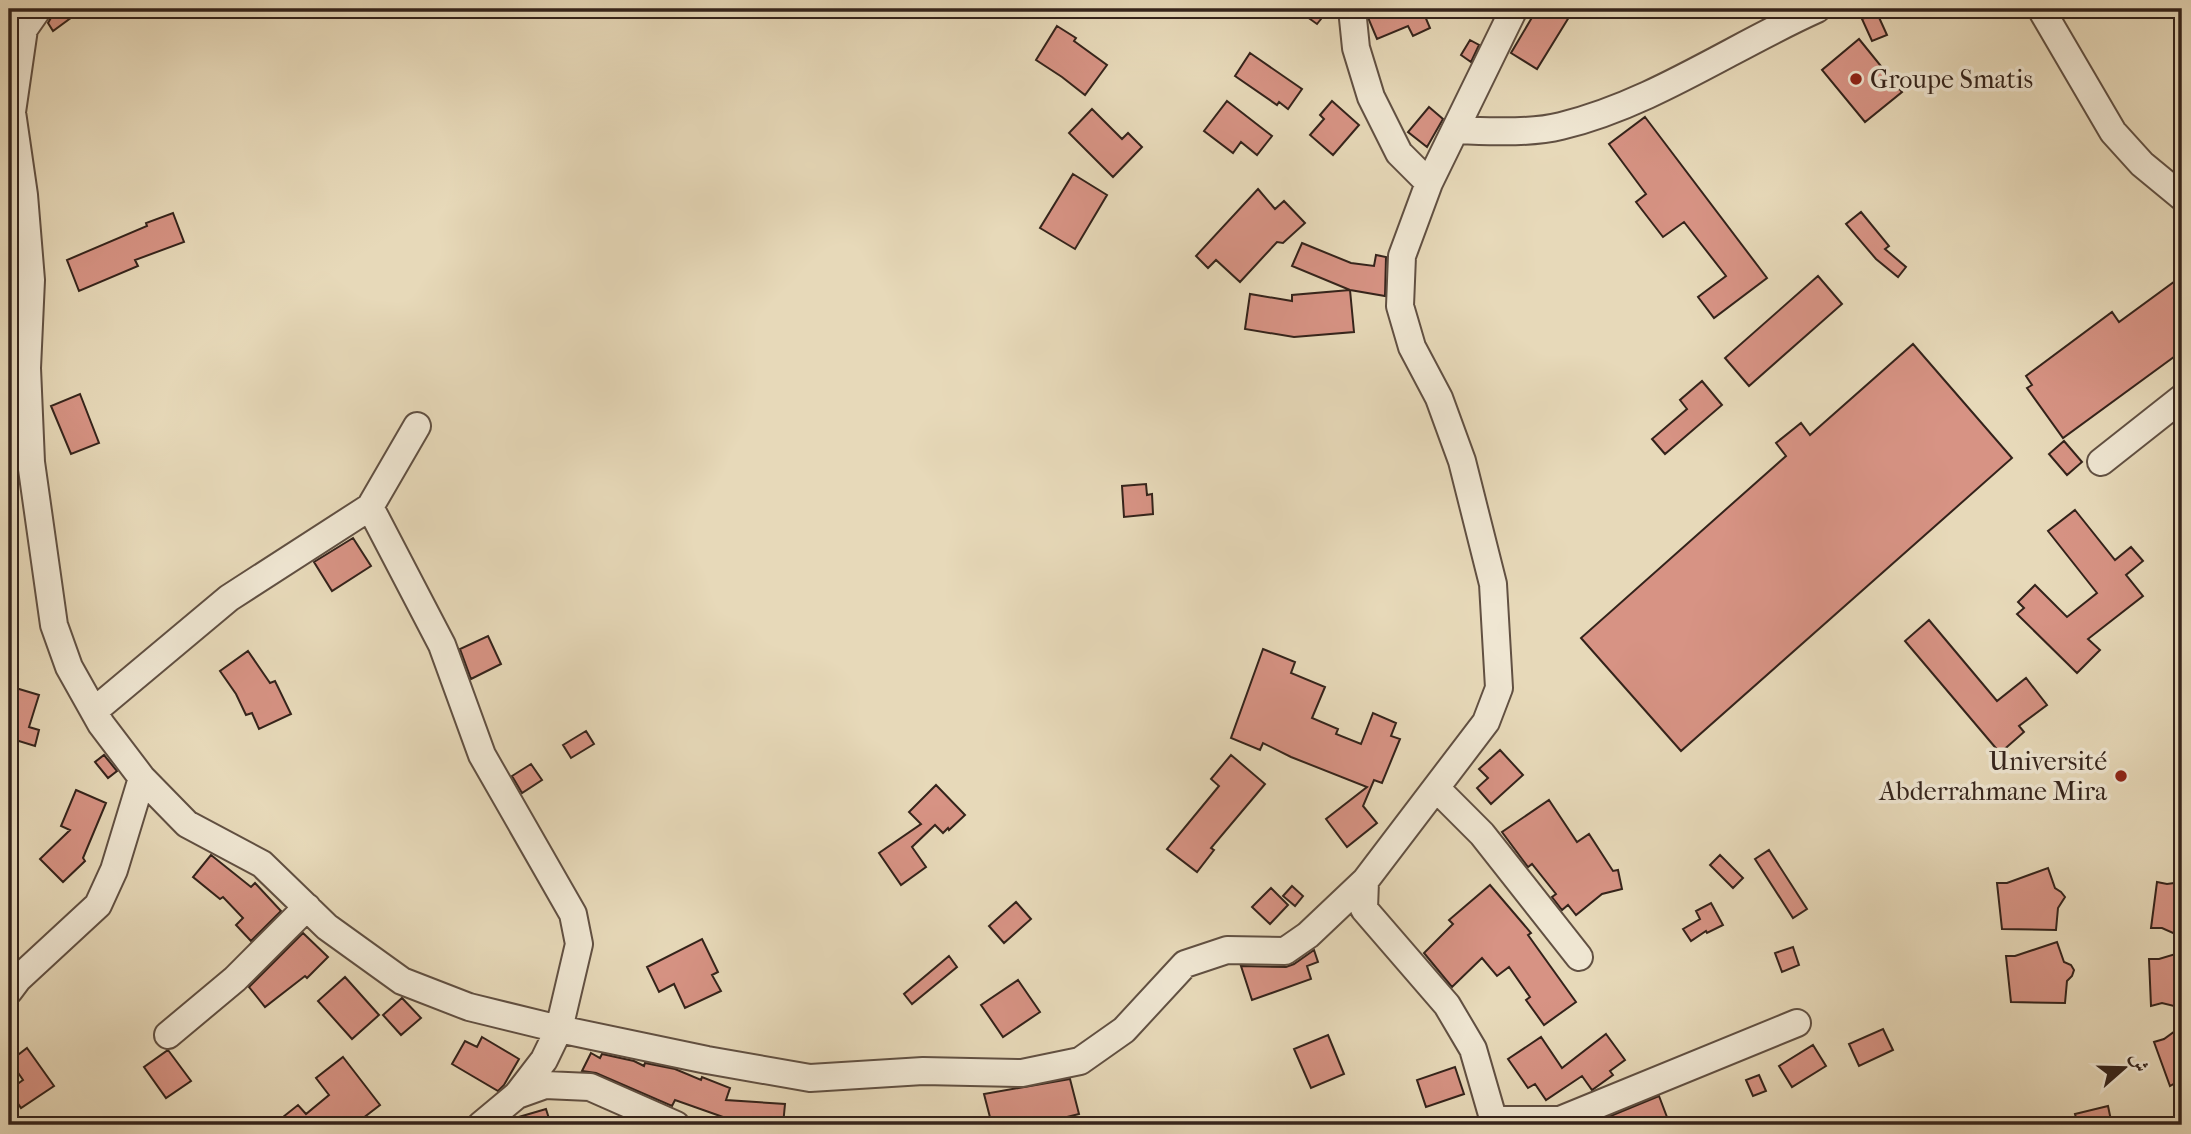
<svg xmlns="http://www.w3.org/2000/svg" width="2191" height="1134" font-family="'IM FELL French Canon',Amiri,serif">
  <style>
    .building { fill: #d79384; stroke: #34231b; stroke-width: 2 }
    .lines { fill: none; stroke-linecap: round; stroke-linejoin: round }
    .minor-casing { stroke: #615042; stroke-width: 30 }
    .minor { stroke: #efe6d2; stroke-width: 26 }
    .poi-dot { fill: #8f2418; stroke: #efe6d2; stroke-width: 2.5 }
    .labels { text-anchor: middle; stroke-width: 7; stroke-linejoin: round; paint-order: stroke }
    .poi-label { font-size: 26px; fill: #34231b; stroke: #efe6d2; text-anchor: start }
  </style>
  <rect width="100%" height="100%" fill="#e7d9b9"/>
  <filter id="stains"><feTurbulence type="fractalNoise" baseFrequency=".00286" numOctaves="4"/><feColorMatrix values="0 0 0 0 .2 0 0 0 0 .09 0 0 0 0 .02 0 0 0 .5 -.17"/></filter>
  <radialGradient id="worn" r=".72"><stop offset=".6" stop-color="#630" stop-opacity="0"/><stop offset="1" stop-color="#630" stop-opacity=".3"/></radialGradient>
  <!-- building -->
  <path class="building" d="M56,9H83L53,31L48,23Z
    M1296,9H1329L1317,24Z
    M1368,9H1422L1430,28L1413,36L1408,26L1377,39L1369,20Z
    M1537,9H1574L1537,69L1511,53Z
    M1877,13L1887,35L1872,41L1862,19Z
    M1057,26L1076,38L1074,41L1107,65L1085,95L1062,77L1036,60Z
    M1859,39L1902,92L1865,122L1822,70Z
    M1470,40L1479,45L1471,62L1461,55Z
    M1250,53L1302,89L1288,109L1279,102L1277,105L1235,76Z
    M1227,101L1272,136L1257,155L1241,142L1233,153L1204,131Z
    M1332,101L1359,125L1333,155L1310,135L1324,119L1320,115Z
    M1429,107L1443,119L1427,147L1408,132Z
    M1092,109L1122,139L1128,133L1142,147L1113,177L1069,133Z
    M1645,117L1767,278L1714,318L1698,297L1726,276L1684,222L1663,237L1636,202L1646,194L1609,144Z
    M1073,174L1107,195L1075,249L1040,228Z
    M1258,189L1275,209L1284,201L1305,223L1283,243L1277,242L1240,282L1216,260L1208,268L1196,256Z
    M1861,212L1889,246L1885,249L1906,267L1898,277L1876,259L1846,224Z
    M173,213L184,242L135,260L138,266L79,291L67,260L147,226L146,223Z
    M1302,243L1351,263L1374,266L1376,255L1386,257L1385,296L1350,290L1354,332L1294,337L1245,329L1250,294L1292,301V295L1350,290L1292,266Z
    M1818,276L1842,304L1749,386L1725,358Z
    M2182,276V351L2063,438L2027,388L2032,385L2026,376L2112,312L2119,322Z
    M1913,344L2012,458L1681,751L1581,638L1786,456L1776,443L1801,423L1810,435Z
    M1702,381L1722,405L1665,454L1652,439L1687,409L1680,400Z
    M80,394L99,443L71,454L51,406Z
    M2064,441L2082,462L2067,475L2049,454Z
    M1146,484L1147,495L1152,494L1153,514L1124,517L1122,486Z
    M2075,510L2115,560L2131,547L2143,561L2126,575L2143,596L2088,639L2100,650L2077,673L2017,614L2024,608L2018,602L2035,585L2067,617L2097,593L2048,531Z
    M353,538L371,566L332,591L314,562Z
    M1929,620L1997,701L2026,678L2047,705L2019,726L2024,732L2000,753L1905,641Z
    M488,636L501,664L471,679L460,649Z
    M1263,649L1295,662L1291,673L1325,687L1312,718L1338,729L1336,734L1361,744L1373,713L1396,723L1391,736L1400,739L1382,783L1374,780L1363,806L1377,823L1347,847L1326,819L1367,787L1291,757L1263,743L1260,750L1231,738Z
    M248,651L270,683L275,681L291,714L259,729L252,713L246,715L236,694L220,671Z
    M9,686L39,695L29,727L39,730L35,746L9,738Z
    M586,731L594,744L571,758L563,745Z
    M1500,750L1523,775L1491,804L1477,788L1488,778L1479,769Z
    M104,755L117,771L108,778L95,762Z
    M1231,755L1265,784L1211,848L1214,850L1197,872L1167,849L1219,786L1211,779Z
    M531,764L542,780L522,793L512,776Z
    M936,785L965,815L949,830L948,828L943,833L935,825L912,847L926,867L901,885L879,853L921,824L909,812Z
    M76,790L106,803L83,858L85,861L63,882L40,859L70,830L61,826Z
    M1549,800L1577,842L1589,834L1613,871L1618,870L1622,889L1602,894L1576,915L1568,905L1562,910L1552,897L1556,894L1532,864L1528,867L1502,832Z
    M1769,850L1807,909L1793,918L1755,859Z
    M211,855L251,887L255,883L281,911L251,941L236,925L243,918L223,897L220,899L193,877Z
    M1720,855L1743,878L1733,888L1710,865Z
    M2048,868L2055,888L2061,892L2065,897L2058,908L2056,930L2002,929L1997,883H2007Z
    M2157,882L2167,884L2182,882V937L2162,928H2151Z
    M1490,885L1531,933L1528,935L1576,1002L1544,1025L1526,1000L1530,997L1509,967L1497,976L1482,958L1452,987L1424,953L1453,924L1449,920Z
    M1292,886L1303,896L1295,906L1283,896Z
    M1271,888L1288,905L1270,924L1252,907Z
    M1016,902L1031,919L1004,943L989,926Z
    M1711,903L1723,925L1707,933L1706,931L1691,941L1683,929L1700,919L1696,911Z
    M303,933L328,957L307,978L305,976L265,1007L249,987Z
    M702,939L718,972L712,975L721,991L685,1008L674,984L659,992L647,967Z
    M2057,942L2064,962L2071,965L2074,970L2072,976L2067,981L2065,1003L2011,1002L2006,956H2015Z
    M1793,947L1799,965L1782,972L1775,953Z
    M1314,950L1318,962L1307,966L1311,979L1252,1000L1241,966L1286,967L1294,964Z
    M2182,952V1008L2162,1003L2151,1006L2149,959H2159Z
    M949,956L957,967L912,1004L904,994Z
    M345,977L379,1015L352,1039L318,1001Z
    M1018,980L1040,1012L1003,1037L981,1005Z
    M402,998L421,1018L401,1035L383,1015Z
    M2182,1026V1079L2170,1086L2154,1042L2164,1039Z
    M1883,1029L1893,1050L1859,1066L1849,1044Z
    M1606,1034L1625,1060L1610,1071L1613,1075L1592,1090L1582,1076L1546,1100L1535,1084L1528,1088L1508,1059L1541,1037L1562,1068Z
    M1328,1035L1344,1074L1311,1088L1294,1049Z
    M482,1037L519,1059L504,1085L498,1091L452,1064L465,1041L477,1047Z
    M1813,1045L1826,1066L1792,1087L1779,1066Z
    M27,1048L54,1086L21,1108L9,1090L23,1080L10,1061Z
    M168,1050L191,1081L166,1098L144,1067Z
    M591,1053L600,1058L602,1054L634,1061L644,1066L645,1063L675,1069L701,1080L702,1077L730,1088L726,1100L785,1104L783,1125H740V1123L675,1100L672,1106L596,1073L582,1071Z
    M343,1057L380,1105L354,1125H273L298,1105L306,1114L329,1095L316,1078Z
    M1455,1067L1464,1094L1426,1107L1417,1080Z
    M1759,1075L1766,1091L1753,1096L1746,1080Z
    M1070,1079L1079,1114L1035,1125H992L984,1094Z
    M1659,1096L1670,1125H1611L1608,1117Z
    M2108,1106L2112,1125H2078L2075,1114Z
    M546,1109L551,1125H505L512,1119Z"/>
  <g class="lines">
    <defs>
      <path id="minor" d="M38,9L24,29L12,112L24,195L31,280L27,368L31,462L54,625L69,667L101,724L142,778L187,824L262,864L327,927L402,981L469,1007L559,1029L707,1060L810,1078L923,1071L1022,1073L1080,1061L1124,1030L1185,964L1227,950L1285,951L1308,935L1365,881
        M1352,9L1356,48L1371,97L1399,153L1429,183
        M2041,9L2113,132L2142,164L2182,197
        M1455,130C1487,131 1529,134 1561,126C1652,104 1732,47 1817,9
        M2101,462L2182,398
        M370,507L442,645L482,755L573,914L579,944L559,1029L544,1060L517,1095L481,1125
        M94,711L229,598L370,507L417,426
        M1436,788L1482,834L1579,957
        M9,991L18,979L98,905L114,870L142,778
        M168,1035L235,979L307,907
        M517,1095L545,1085L590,1087L676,1125
        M1493,1120H1560L1797,1023
        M1495,1125L1473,1049L1447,1005L1364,909L1365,881L1486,722L1499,688L1493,584L1462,461L1439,398L1412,347L1400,306L1402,256L1429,183L1514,9"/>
    </defs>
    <!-- minor casing -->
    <use href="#minor" class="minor-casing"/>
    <!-- minor -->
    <use href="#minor" class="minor"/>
  </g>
  <!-- markers -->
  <g class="poi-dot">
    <circle cx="1856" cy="79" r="7"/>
    <circle cx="2121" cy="776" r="7"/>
  </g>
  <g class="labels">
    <!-- poi labels -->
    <g class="poi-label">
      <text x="1870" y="88">Groupe Smatis</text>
      <text x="2107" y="770" text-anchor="end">Université<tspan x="2107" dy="30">Abderrahmane Mira</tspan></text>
    </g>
  </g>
  <!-- margin -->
  <rect width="2191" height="1134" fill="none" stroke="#e7d9b9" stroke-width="35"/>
  <rect x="10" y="10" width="2170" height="1113" fill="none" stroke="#34231b" stroke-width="3.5"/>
  <rect x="18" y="18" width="2156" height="1099" fill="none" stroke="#34231b" stroke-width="2"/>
  <!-- north arrow -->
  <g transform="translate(2124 1068) rotate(70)" stroke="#efe6d2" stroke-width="5" paint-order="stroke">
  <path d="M0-5L12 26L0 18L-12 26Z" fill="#34231b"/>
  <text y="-10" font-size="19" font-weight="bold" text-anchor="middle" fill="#34231b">ش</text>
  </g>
  <rect width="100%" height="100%" filter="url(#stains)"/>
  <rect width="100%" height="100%" fill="url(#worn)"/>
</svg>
